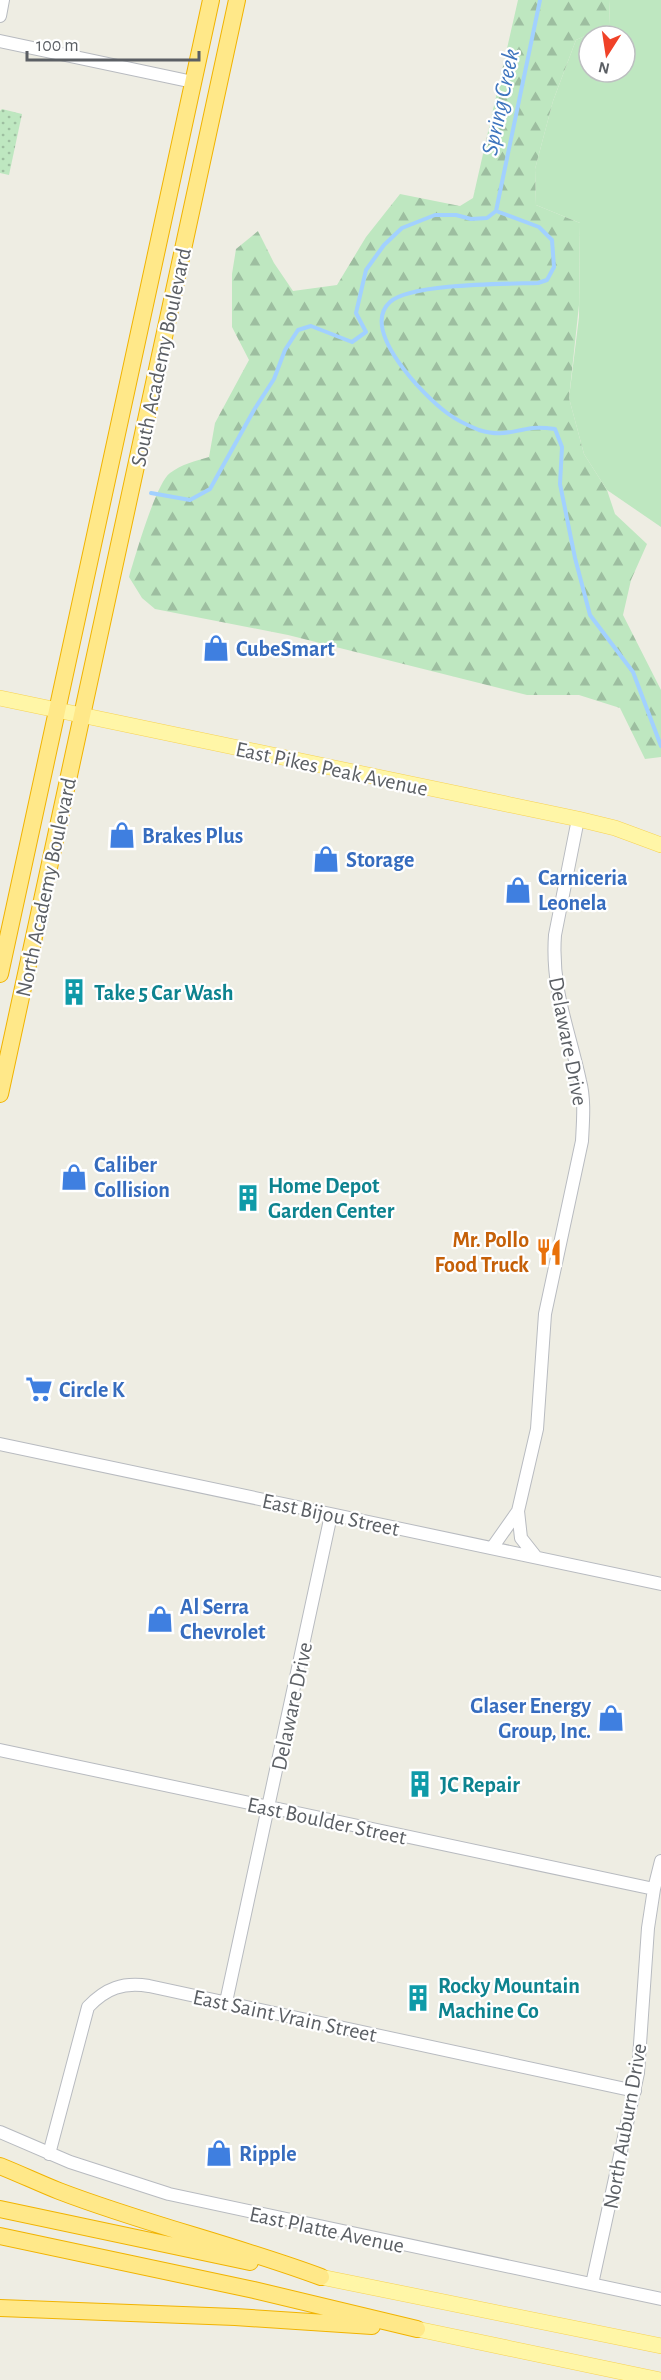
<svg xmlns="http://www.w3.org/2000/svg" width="661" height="2380" font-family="'Alegreya Sans',sans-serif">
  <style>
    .grass { fill: #bee7c0; fill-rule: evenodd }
    .forest { fill: url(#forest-firs) }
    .park { fill: url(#park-dots) }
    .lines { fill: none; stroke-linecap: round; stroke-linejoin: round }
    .stream { stroke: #a2d1ff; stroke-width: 4 }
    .minor-casing { stroke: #b8bbc0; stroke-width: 14 }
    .major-casing { stroke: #f7d254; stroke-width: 16 }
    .highway-casing { stroke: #f1b300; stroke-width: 18 }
    .minor { stroke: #fff; stroke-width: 12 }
    .major { stroke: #fff6a7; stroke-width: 15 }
    .highway { stroke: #ffe889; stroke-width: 16 }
    .labels { text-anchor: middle; stroke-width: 4.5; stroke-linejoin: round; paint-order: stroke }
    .street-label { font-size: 22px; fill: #5b5f64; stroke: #fff }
    .shop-label { font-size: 22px; font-weight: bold; fill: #366cbe; stroke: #fff; text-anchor: start }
    .culture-label { font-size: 22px; font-weight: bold; fill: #0d838f; stroke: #fff; text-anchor: start }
    .food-label { font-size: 22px; font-weight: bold; fill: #c56008; stroke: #fff; text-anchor: end }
    .water-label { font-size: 24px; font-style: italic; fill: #3e75be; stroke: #fff }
  </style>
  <defs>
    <pattern id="forest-firs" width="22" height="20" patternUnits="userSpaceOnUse" patternTransform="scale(1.5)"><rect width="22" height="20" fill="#bee7c0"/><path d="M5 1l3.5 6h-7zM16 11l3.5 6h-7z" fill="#9dbea0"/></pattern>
    <pattern id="park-dots" width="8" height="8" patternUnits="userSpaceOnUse" patternTransform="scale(1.5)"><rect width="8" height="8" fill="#bee7c0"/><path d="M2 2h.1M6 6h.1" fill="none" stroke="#9dbea0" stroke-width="1.8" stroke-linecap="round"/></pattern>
  </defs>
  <rect width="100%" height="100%" fill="#eeede3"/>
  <!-- grass -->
  <path class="grass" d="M610,0H661V527L607,490L584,454L569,398L579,317L580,223L536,205L535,169L553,101L576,40L609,25ZM589,36H625V72H589Z"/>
  <!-- forest -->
  <path class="forest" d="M518,0H610L609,25L576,40L553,101L535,169L536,205L580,223L579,305L569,398L584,454L607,490L615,514L647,544L631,580L623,615L661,690V757L645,759L620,708L579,695H527L288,635L155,609L142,598L129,577C135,557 156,483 170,473C182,464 195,461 209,457L215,423L249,360L232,327V274L236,249L258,231L274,263L293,291L337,285L366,237L400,194L460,206L473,198Z"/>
  <!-- park -->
  <path class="park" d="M2,109L22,114L9,175L0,173V111Z"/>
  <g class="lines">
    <!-- stream -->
    <path class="stream" d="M496,211L539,227L552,240L554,267L547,280L538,283C508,284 411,283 390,302C359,330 424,396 447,413C455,419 469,426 479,430C503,437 510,431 533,428C540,427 548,428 555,429L562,447L560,484L575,558L590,615L633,672L661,746
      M496,211L540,0
      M151,493L190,500L210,489L254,410L274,379L285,350L298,330L311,326L352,342L366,332L356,313L366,270L384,245L402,228L435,215H456L471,219L487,218L496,211"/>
    <defs>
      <path id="minor" d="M0,16L3,0
        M0,41L193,82
        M0,1444L661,1584
        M492,1548L518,1511
        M536,1557L521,1538L518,1511L537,1429L545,1314L582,1141C583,1121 585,1100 580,1081C569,1029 551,990 555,935L578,819
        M0,1750L654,1889
        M226,2002L331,1515
        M0,2132L70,2162L169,2194L661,2299
        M49,2154L88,2007C106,1988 123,1982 149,1986L635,2091
        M592,2284L638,2073L648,1928L654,1889L661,1861"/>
      <path id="major" d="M0,698L578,819L615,828L661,845
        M321,2277L661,2346
        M417,2329L660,2380"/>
      <path id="highway" d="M0,974L211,0
        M0,1094L237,0
        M0,2166C20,2174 39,2183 59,2191C145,2224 235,2245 321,2277
        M0,2209L250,2262
        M0,2236L254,2290L417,2329
        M0,2308L235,2317L372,2326"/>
    </defs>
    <!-- minor casing -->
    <use href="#minor" class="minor-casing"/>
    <!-- major casing -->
    <use href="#major" class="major-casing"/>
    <!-- highway casing -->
    <use href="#highway" class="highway-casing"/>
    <!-- minor -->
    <use href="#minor" class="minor"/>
    <!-- major -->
    <use href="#major" class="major"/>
    <!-- highway -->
    <use href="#highway" class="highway"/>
  </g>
  <!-- icons -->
  <defs>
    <symbol id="shop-bare" viewBox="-9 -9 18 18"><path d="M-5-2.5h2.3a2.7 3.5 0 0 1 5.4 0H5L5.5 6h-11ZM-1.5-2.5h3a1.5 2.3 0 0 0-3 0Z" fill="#3f7fe0" stroke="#fff" stroke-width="2.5" paint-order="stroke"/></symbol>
    <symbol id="building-bare" viewBox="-9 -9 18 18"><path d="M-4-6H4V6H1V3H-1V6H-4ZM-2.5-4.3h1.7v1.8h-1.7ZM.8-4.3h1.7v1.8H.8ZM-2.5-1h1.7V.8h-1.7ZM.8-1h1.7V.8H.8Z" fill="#0f9aa8" stroke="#fff" stroke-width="2.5" paint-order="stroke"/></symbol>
    <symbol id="restaurant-bare" viewBox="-9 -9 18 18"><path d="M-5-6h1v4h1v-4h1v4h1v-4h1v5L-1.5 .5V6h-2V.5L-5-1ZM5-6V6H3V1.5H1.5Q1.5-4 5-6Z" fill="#e8710a" stroke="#fff" stroke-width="2.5" paint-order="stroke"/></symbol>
    <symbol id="supermarket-bare" viewBox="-9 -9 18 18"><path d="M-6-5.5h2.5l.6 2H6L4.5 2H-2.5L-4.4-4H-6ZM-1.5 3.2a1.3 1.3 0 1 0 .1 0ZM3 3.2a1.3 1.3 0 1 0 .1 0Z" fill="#3f7fe0" stroke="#fff" stroke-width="2.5" paint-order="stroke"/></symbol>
  </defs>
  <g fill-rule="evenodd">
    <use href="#shop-bare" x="197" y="629" width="38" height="38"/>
    <use href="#shop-bare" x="103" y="816" width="38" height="38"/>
    <use href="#shop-bare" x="307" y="840" width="38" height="38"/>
    <use href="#shop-bare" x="499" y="871" width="38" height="38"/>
    <use href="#building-bare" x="55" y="973" width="38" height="38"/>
    <use href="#shop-bare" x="55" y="1158" width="38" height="38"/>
    <use href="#building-bare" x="229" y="1179" width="38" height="38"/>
    <use href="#restaurant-bare" x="530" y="1233" width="38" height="38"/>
    <use href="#supermarket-bare" x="20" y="1370" width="38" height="38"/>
    <use href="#shop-bare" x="141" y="1600" width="38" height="38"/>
    <use href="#shop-bare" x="592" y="1699" width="38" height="38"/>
    <use href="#building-bare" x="401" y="1765" width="38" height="38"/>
    <use href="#building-bare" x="399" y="1979" width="38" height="38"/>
    <use href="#shop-bare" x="200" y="2134" width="38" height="38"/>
  </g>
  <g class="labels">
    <!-- street labels -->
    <g class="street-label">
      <text transform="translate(160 357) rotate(-78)" y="8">South Academy Boulevard</text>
      <text transform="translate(332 768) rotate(12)" y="8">East Pikes Peak Avenue</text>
      <text transform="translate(45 887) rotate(-78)" y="8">North Academy Boulevard</text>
      <text transform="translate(569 1041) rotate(79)" y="8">Delaware Drive</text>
      <text transform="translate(331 1514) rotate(12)" y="8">East Bijou Street</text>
      <text transform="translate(291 1706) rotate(-78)" y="8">Delaware Drive</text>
      <text transform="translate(327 1820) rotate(12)" y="8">East Boulder Street</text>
      <text transform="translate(285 2015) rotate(12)" y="8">East Saint Vrain Street</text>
      <text transform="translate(624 2126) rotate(-80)" y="8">North Auburn Drive</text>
      <text transform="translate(327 2229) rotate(12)" y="8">East Platte Avenue</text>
    </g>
    <!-- shop labels -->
    <g class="shop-label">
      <text x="236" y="656">CubeSmart</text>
      <text x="142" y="843">Brakes Plus</text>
      <text x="346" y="867">Storage</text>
      <text x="538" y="885">Carniceria<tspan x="538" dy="25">Leonela</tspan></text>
      <text x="94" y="1172">Caliber<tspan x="94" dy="25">Collision</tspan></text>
      <text x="59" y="1397">Circle K</text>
      <text x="180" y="1614">Al Serra<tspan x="180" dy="25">Chevrolet</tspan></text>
      <text x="591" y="1713" text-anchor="end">Glaser Energy<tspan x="591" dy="25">Group, Inc.</tspan></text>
      <text x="239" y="2161">Ripple</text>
    </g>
    <!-- culture labels -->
    <g class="culture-label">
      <text x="94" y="1000">Take 5 Car Wash</text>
      <text x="268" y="1193">Home Depot<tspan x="268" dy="25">Garden Center</tspan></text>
      <text x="440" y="1792">JC Repair</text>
      <text x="438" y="1993">Rocky Mountain<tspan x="438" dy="25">Machine Co</tspan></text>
    </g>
    <!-- food labels -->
    <g class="food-label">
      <text x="529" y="1247">Mr. Pollo<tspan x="529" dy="25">Food Truck</tspan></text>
    </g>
    <!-- water labels -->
    <g class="water-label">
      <text transform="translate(500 102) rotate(-78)" y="8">Spring Creek</text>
    </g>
  </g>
  <!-- north arrow -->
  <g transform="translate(607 54) rotate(192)"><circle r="28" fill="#ffffff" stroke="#bdbfc1" stroke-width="1.5"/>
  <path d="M0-4.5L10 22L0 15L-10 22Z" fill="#f04228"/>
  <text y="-9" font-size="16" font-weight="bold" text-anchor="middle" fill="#5b5f64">N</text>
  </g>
  <!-- scale -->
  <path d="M27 51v9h172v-9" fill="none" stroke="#5b5f64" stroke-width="3"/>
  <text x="36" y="51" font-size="18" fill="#5b5f64" stroke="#ffffff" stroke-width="4.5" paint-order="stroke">100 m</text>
</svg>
